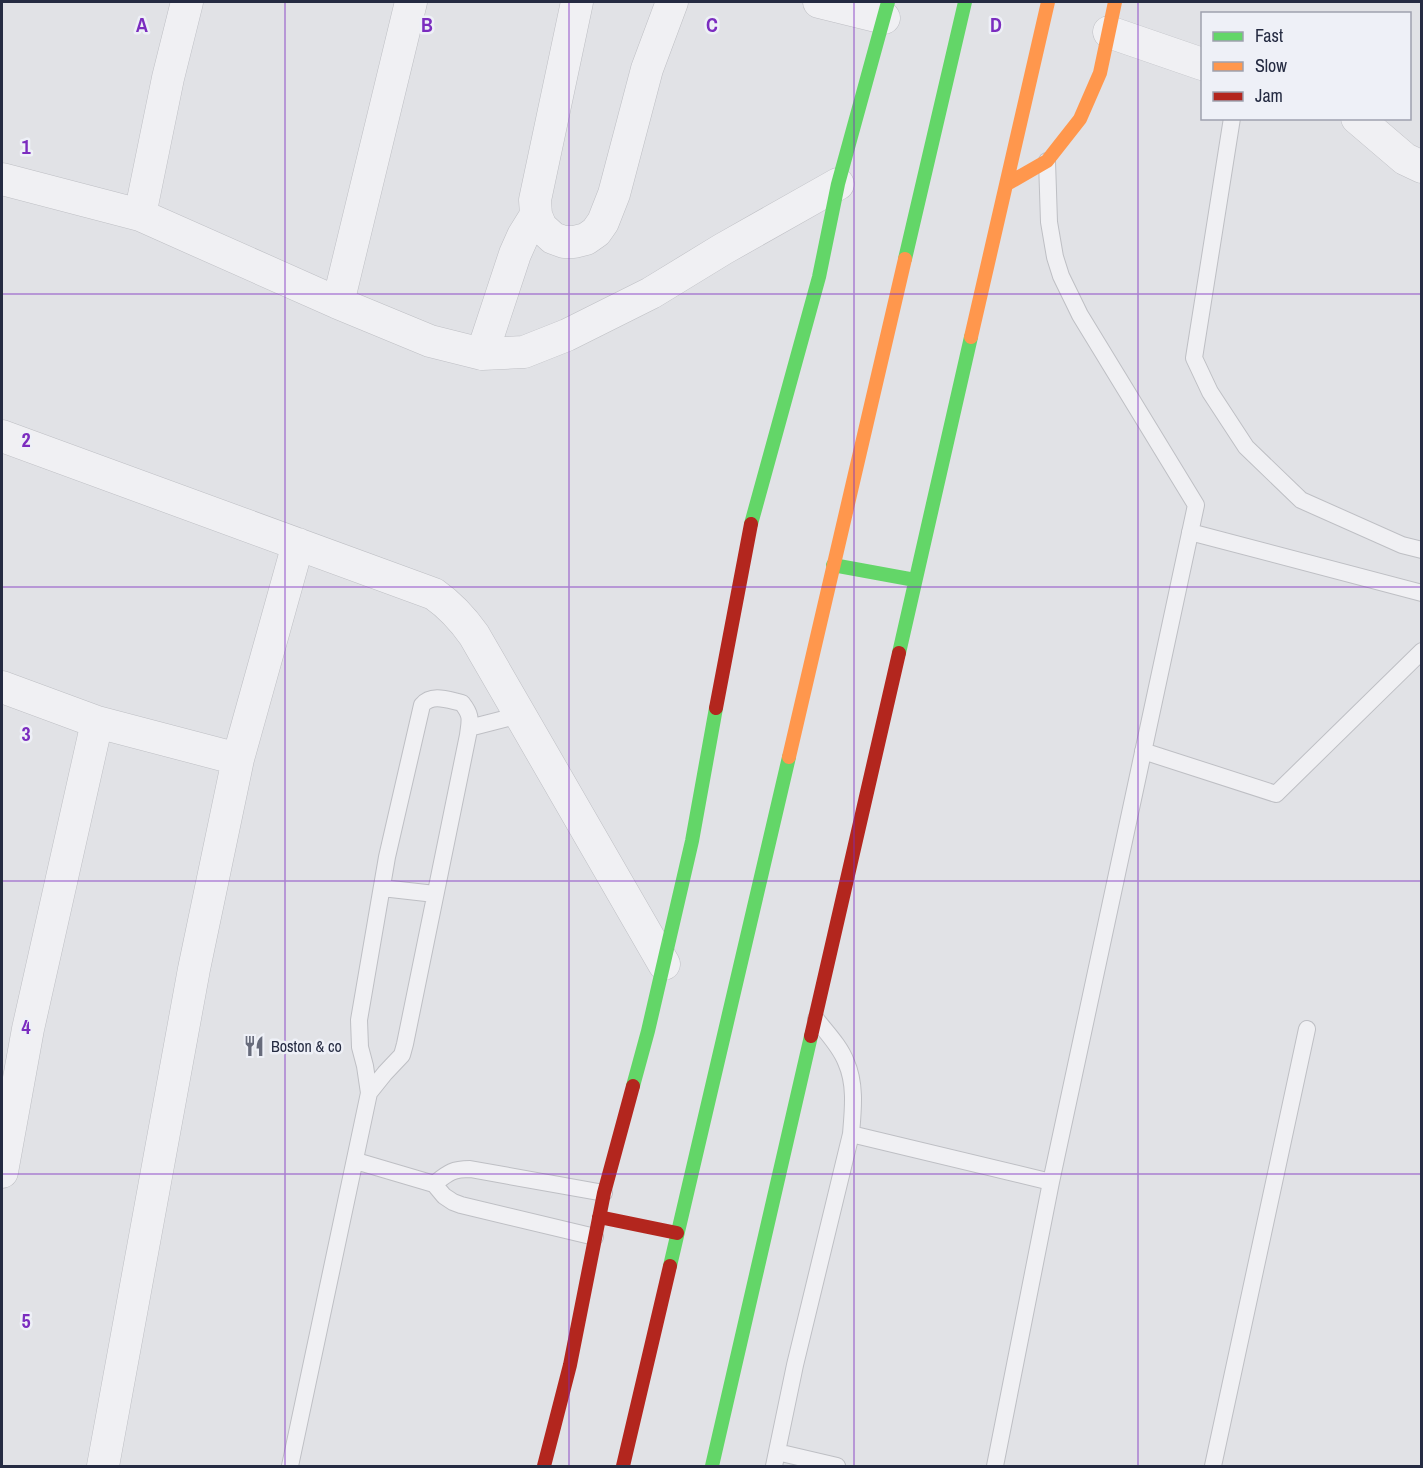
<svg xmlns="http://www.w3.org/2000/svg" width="1423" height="1468" font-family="'Archivo Narrow',sans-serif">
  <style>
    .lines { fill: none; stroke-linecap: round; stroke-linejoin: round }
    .lane-casing { stroke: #bebfc4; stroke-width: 18 }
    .street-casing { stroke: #bebfc4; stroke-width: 33 }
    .lane { stroke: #f0f0f3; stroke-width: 16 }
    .street { stroke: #f0f0f3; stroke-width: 32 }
    .fast { stroke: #63d668; stroke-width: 14 }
    .slow { stroke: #ff974d; stroke-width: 14 }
    .jam { stroke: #b3261e; stroke-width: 14 }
    .grid { fill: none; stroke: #7b2cbf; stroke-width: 1.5; stroke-opacity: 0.55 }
    .labels { text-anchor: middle; stroke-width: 5; stroke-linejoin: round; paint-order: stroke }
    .poi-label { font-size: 16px; fill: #252b42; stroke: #eef0f7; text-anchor: start }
    .grid-label { font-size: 20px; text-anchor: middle; font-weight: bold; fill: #7b2cbf; stroke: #eef0f7; stroke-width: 5; stroke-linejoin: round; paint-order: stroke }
  </style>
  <rect width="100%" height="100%" fill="#e1e2e6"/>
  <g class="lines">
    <defs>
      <path id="lane" d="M1232,118L1194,358L1210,392L1246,447L1301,500L1402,545L1422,550
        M1190,532L1422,593
        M469,728L520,715
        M1143,751L1276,794L1422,651
        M382,888L435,894
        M851,1134L1051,1182
        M356,1161L434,1184L444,1196L453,1202L461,1205L595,1237
        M434,1184C448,1173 452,1169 470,1169L604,1193
        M777,1452L837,1466
        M290,1466L369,1093L365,1066L360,1047L359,1020L387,857L422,705C432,693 448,700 462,703C472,716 470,719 468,735L405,1044L402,1055L385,1073L369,1093
        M774,1466L795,1365L851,1134C853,1110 856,1084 846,1062C840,1046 826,1032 816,1019
        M995,1466L1051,1182L1196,505L1080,315L1061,276L1055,257L1049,222L1047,161
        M1213,1466L1307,1029"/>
      <path id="street" d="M577,2L535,200L536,215L541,227L553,238L564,242H574L586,239L596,232L603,222L614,194L647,69L672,2
        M819,2L884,18
        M1109,32L1202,64
        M1357,118L1405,159L1422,167
        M2,179L140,215L338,303L430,341L482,354L524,352L567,335L651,293L723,249L838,184
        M140,215L168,78L187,2
        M338,303L411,2
        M482,354L515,254L523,236L536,215
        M2,436L434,594C451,606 462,618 474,635L664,964
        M2,687L97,722L238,759
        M2,1172L28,1029L97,722
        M103,1466L194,969L238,759L298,544"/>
    </defs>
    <!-- lane casing -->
    <use href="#lane" class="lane-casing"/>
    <!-- street casing -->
    <use href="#street" class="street-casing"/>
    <!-- lane -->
    <use href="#lane" class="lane"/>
    <!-- street -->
    <use href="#street" class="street"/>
    <!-- fast -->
    <path class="fast" d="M905,259L965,2
      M751,524L819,277L838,184L888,2
      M833,565L915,580
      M899,653L971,337
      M633,1086L648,1031L692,841L716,708
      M670,1266L789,757
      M712,1466L811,1036"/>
    <!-- slow -->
    <path class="slow" d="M1007,184L1047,161L1080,119L1100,73L1115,2
      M971,337L1048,2
      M789,757L905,259"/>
    <!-- jam -->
    <path class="jam" d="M716,708L751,524
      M811,1036L899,653
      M599,1217L677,1233
      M544,1466L570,1365L604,1193L633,1086
      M623,1466L670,1266"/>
  </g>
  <!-- grid -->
  <path class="grid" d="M285,2V1466M569,2V1466M854,2V1466M1138,2V1466M2,294H1422M2,587H1422M2,881H1422M2,1174H1422"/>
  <!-- icons -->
  <defs>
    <symbol id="restaurant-bare" viewBox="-9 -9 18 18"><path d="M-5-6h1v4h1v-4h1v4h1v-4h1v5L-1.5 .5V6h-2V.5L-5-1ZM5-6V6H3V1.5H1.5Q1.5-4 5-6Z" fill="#676b7b" stroke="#eef0f7" stroke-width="2.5" paint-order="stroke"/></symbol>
  </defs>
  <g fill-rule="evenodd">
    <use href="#restaurant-bare" x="239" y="1031" width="30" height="30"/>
  </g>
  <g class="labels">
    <!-- poi labels -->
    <g class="poi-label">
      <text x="271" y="1052">Boston &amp; co</text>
    </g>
  </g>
  <g class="grid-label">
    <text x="142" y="32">A</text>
    <text x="427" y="32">B</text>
    <text x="712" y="32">C</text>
    <text x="996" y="32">D</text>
    <text x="26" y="154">1</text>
    <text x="26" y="447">2</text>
    <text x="26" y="741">3</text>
    <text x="26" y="1034">4</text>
    <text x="26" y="1328">5</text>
  </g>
  <!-- border -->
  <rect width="1423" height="1468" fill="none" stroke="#252b42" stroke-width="6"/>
  <!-- legend -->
  <rect x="1201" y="12" width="210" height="108" fill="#eef0f7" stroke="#9ea1af" stroke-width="1.5"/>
  <rect x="1213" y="32" width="30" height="9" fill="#63d668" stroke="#9ea1af" stroke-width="1.5"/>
  <text x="1255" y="42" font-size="18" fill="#252b42">Fast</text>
  <rect x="1213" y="62" width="30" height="9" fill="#ff974d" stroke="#9ea1af" stroke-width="1.5"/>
  <text x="1255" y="72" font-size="18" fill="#252b42">Slow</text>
  <rect x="1213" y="92" width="30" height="9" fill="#b3261e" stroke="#9ea1af" stroke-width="1.5"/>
  <text x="1255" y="102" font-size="18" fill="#252b42">Jam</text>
</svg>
